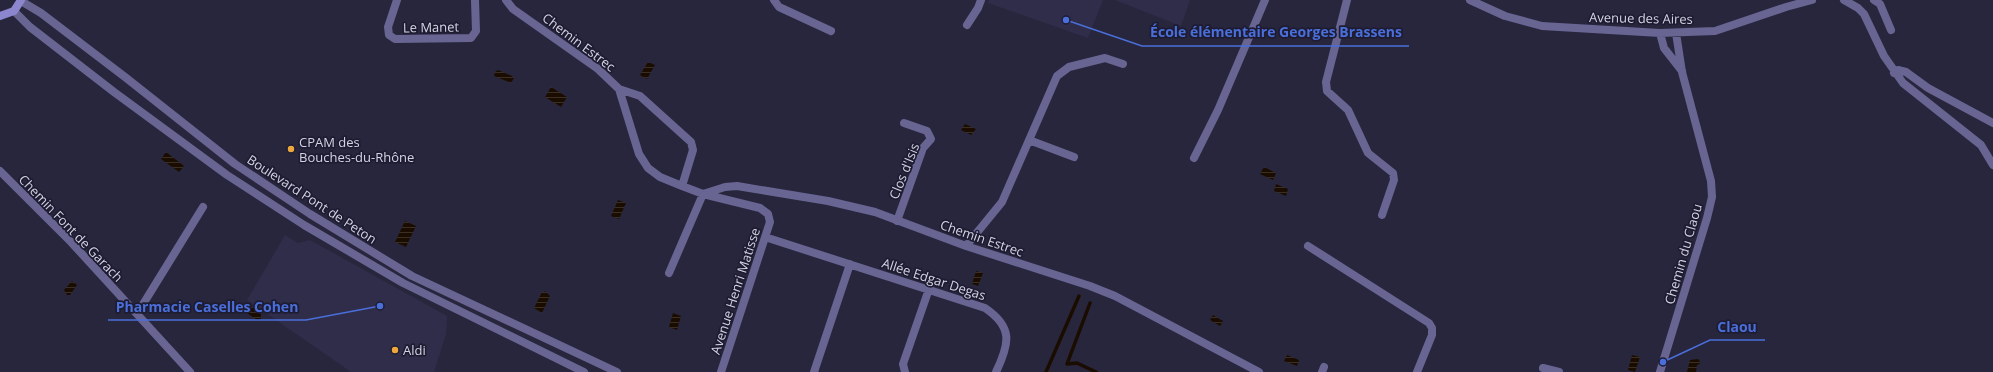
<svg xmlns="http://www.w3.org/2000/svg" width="1993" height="372" font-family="'Open Sans',sans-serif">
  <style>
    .built { fill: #2f2d4a }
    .water { fill: url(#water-rules) }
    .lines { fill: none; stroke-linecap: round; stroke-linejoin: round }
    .stream { stroke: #1a0d00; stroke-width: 3.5 }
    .minor { stroke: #686593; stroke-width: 8 }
    .secondary { stroke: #8c86cf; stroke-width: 8 }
    .poi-dot { fill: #eea73d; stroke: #1e1c33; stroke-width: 1.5 }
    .labels { text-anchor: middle; stroke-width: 3.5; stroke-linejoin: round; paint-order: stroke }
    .street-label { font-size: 13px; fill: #d3d3e2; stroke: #1e1c33 }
    .poi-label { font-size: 13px; fill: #d3d3e2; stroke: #1e1c33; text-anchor: start }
    .leader { fill: none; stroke: #4a6fda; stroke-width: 1.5 }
    .callout-dot { fill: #4a6fda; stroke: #1e1c33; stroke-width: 1.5 }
    .callout-label { font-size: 14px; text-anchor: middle; font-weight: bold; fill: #4a6fda; stroke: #1e1c33; stroke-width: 3.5; stroke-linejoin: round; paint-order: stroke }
  </style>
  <defs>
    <pattern id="water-rules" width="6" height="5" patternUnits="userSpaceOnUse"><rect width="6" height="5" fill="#1a0d00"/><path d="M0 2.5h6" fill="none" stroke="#3a2f25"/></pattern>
  </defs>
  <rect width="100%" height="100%" fill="#28263d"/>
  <!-- built -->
  <path class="built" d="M989,0H1103L1088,38L988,3Z
    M1115,0H1190L1181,26Z
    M285,235L298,243L310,240L447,316L446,334L434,372H351L247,300Z"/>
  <!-- water -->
  <path class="water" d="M648,62L655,65L647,79L640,75Z
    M498,70L512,76L514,78L511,83L494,76L495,72Z
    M551,87L567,97L561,107L545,97Z
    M965,124L976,129L971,135L961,130Z
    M166,152L184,166L179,172L161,159Z
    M1264,167L1276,173L1273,180L1260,174Z
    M1276,184L1288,189L1286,196L1274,191Z
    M618,200L626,203L619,219L611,216Z
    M405,221L416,226L406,247L395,242Z
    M976,271L983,273L978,286L972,284Z
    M72,281L77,285L70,295H67L64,290Z
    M545,291L550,296L542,313L534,308L542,292H544Z
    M251,306L261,314V319L257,320L247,313L249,307Z
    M673,313L681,316L677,330L669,327Z
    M1213,315L1223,321L1220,326L1210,320Z
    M1287,355L1299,360L1297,366L1284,361Z
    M1632,355L1640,357L1635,372L1628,370Z
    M1698,359L1701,363L1697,365L1696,372H1687L1690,360Z"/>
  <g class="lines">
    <!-- stream -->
    <path class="stream" d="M1090,303L1067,364L1077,363L1096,372
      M1046,372L1079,296"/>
    <!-- minor -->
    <path class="minor" d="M397,0L388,27L389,35L395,39L471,38L476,31L475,0
      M506,0L513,9L598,69L619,89L639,154L648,168L660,177L682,186L703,194L760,208L768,214L770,222L721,372
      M774,0L779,7L831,31
      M1347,0L1326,82L1327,91L1348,110L1368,153L1393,173L1394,180L1382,215
      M1470,0L1505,16L1542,26L1660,33L1715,31L1786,7L1812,0
      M1844,0L1858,8L1864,14L1884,56L1903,83L1981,145L1993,165
      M1874,0L1880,4L1891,30
      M21,1L41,13L125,77L235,164L310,214L412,276L617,372
      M14,11L30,27L114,92L227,175L304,225L403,283L584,372
      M967,25L978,8L981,0
      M1660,33L1664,48L1682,71
      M1894,73L1898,70L1906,72L1928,88L1993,123
      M619,89L640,96L691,142L693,150L682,186
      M1029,140L1074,157
      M1194,158L1218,110L1265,0
      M0,171L71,242L190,372
      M703,194L725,187L737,186L828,201L875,212L966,246L1090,286L1115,296L1259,372
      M897,221L923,148L931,139L927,131L904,123
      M765,237L985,308C1013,327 1010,343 996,372
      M966,246L1002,202L1057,76L1069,67L1105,58L1123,64
      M1308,246L1429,323L1432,328V335L1417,372
      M669,273L703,194
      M137,314L203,207
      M1543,368L1559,372
      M814,372L850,264
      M905,372L903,364L929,289
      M1322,372L1324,367
      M1660,372L1707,218L1712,197L1711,181L1682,72L1676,33"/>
    <!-- secondary -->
    <path class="secondary" d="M0,16L14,11L21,0"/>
  </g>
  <!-- markers -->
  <g class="poi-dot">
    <circle cx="291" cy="149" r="4"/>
    <circle cx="395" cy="350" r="4"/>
  </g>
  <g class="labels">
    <!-- street labels -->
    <g class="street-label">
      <text transform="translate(1641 18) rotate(1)" y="5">Avenue des Aires</text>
      <text transform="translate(431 27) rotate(-1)" y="5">Le Manet</text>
      <text transform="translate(579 42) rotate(37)" y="5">Chemin Estrec</text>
      <text transform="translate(904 171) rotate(-68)" y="5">Clos d'Isis</text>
      <text transform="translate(312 199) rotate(33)" y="5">Boulevard Pont de Peton</text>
      <text transform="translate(71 228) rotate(46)" y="5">Chemin Font de Garach</text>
      <text transform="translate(982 238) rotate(19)" y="5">Chemin Estrec</text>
      <text transform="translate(1683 254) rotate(-74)" y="5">Chemin du Claou</text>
      <text transform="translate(934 279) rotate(18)" y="5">Allée Edgar Degas</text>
      <text transform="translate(735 291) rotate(-72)" y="5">Avenue Henri Matisse</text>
    </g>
    <!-- poi labels -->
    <g class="poi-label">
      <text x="299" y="147">CPAM des<tspan x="299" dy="15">Bouches-du-Rhône</tspan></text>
      <text x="403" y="355">Aldi</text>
    </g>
  </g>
  <!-- callouts -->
  <path class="leader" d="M1066 20L1142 46H1409M380 306L306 320H108M1663 362L1710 340H1765"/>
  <g class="callout-dot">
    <circle cx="1066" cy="20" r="4"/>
    <circle cx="380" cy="306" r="4"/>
    <circle cx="1663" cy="362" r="4"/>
  </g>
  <g class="callout-label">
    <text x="1276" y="37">École élémentaire Georges Brassens</text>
    <text x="207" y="312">Pharmacie Caselles Cohen</text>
    <text x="1737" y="332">Claou</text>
  </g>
</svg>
